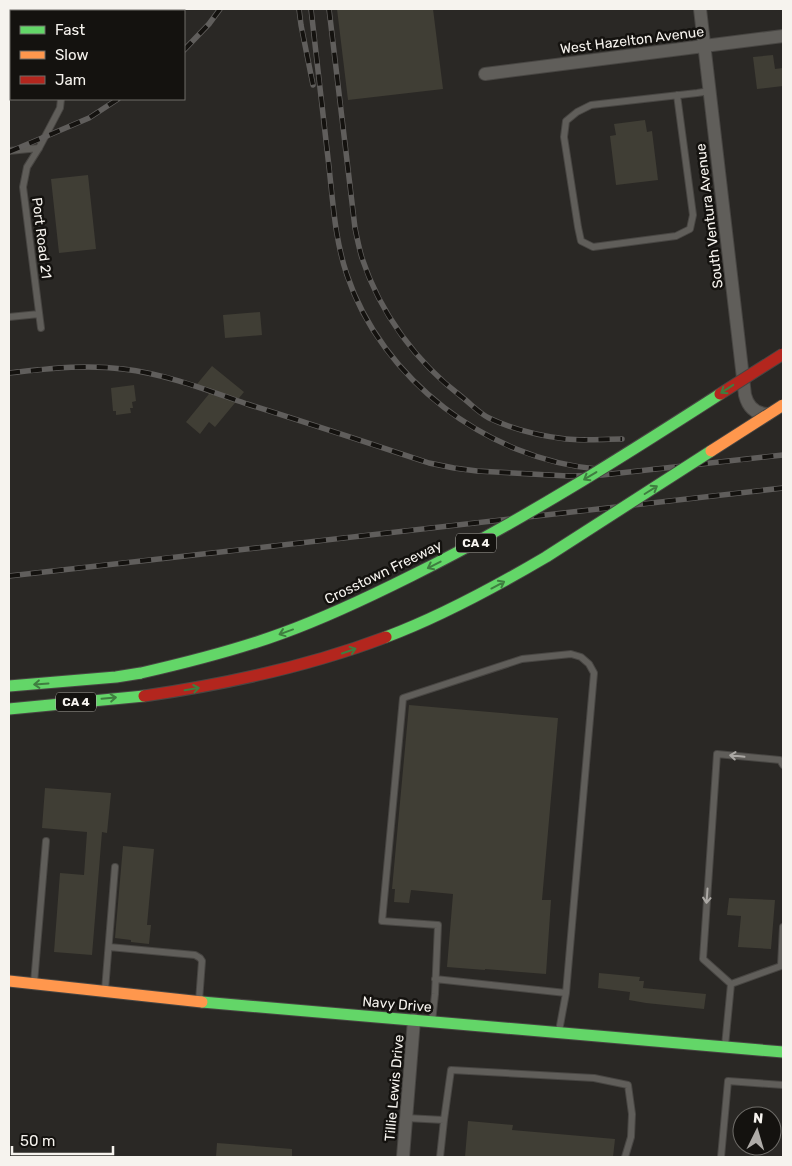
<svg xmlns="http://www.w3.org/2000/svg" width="792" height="1166" font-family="Rubik,sans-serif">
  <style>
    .building { fill: #403e35 }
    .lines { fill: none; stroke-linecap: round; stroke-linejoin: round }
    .lane-casing { stroke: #484643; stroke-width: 8 }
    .street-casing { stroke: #484643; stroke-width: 14 }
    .fast-casing { stroke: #484643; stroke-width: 13 }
    .slow-casing { stroke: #484643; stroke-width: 13 }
    .lane { stroke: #605e5a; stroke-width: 6 }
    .street { stroke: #605e5a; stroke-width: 12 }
    .fast { stroke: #63d668; stroke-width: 11 }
    .slow { stroke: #ff974d; stroke-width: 11 }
    .rail-casing { stroke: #605e5c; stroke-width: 5.5 }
    .rail { stroke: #14120f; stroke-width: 4; stroke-dasharray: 11; stroke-linecap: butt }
    .fast-bridge-casing { stroke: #484643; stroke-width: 13; stroke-linecap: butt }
    .slow-bridge-casing { stroke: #484643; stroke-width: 13; stroke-linecap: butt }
    .jam-bridge-casing { stroke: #484643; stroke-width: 13; stroke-linecap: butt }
    .fast-bridge { stroke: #63d668; stroke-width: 11 }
    .slow-bridge { stroke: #ff974d; stroke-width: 11 }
    .jam-bridge { stroke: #b3261e; stroke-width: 11 }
    .oneway { stroke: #3f7e40 }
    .oneway2 { stroke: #aba8a4 }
    .labels { text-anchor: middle; stroke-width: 5; stroke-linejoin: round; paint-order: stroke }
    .shield { fill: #14120f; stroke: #b2b0ab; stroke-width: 1 }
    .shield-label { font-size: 12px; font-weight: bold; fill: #f6f3ee }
    .street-label { font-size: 14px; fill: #f6f3ee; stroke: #14120f }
  </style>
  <rect width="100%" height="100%" fill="#2a2825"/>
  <!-- building -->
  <path class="building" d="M337,9H433L443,89L348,100Z
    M773,55L775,69L783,68V86L757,89L753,57Z
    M645,120L647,132L652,131L658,180L616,185L610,136L616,135L614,124Z
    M88,175L96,249L59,253L51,179Z
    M260,312L262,335L225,338L223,315Z
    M212,366L244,392L215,427L209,422L200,434L186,422L209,394L197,384Z
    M134,385L136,401L132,402L133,408H130L131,413L116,415V411H113L111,388Z
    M409,705L558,718L542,900H551L546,974L485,969V970L447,967L453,894L411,890L409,903L394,902L395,889H392Z
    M45,788L111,793L107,833L102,832L92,955L54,952L60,873L84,875L87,832L42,828Z
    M123,846L154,849L147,925H151L149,944L131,942V940L115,938Z
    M729,898L775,900L771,949L738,947L741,916L727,915Z
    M599,973L640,977L639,981H644L643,988L706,994L704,1009L646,1003L629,1000L630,992L598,988Z
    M468,1121L513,1125L512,1130L615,1139L613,1157H465Z
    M217,1143L292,1149V1157H216Z"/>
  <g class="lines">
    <defs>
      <path id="lane" d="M40,9L42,11
        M677,95L693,215L690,229L676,236L593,247L581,241L578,227L564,137L566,121L577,112L591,105L697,93L710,91
        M9,151L39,148
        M9,317L39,314
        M41,328L23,187L27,167L39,148L60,108L61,99
        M109,947L195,955L200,958L202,961L199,1001
        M435,979L566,993
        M34,983L46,841
        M731,984L703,959L717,754L780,760L783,765
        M731,984L781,966L783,927
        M105,990L115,867
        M432,1022L435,994L438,925L382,921L403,698L522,659L571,654L581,657L589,664L594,673L566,993L559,1031
        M725,1046L731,984
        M406,1118L444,1120L451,1070L594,1078L628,1085L632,1114L631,1137L625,1157
        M440,1157L444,1120
        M721,1157L728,1081L783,1085"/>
      <path id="street" d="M700,9L745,395C748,407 755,414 768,414
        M485,74L783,36
        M403,1157L414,1020"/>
      <path id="fast" d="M9,686L116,677L141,673
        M9,709L144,696
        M202,1002L783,1052"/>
      <path id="slow" d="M9,981L202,1002"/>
    </defs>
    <!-- lane casing -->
    <use href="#lane" class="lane-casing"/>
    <!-- street casing -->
    <use href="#street" class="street-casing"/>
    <!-- fast casing -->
    <use href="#fast" class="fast-casing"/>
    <!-- slow casing -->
    <use href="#slow" class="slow-casing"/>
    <!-- lane -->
    <use href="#lane" class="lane"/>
    <!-- street -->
    <use href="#street" class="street"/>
    <!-- fast -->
    <use href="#fast" class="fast"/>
    <!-- slow -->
    <use href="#slow" class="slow"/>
    <defs>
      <path id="rail" d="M299,9L301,25L313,85
        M311,9C317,61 323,114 329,167C333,203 335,240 347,275C382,380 488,459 597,469
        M329,9L355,228C357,238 359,248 362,258C380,313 416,362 462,397C471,404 479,413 489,418C512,429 540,436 566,439C584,441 604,439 622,439
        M184,50L209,24L220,9
        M9,152L89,118L118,99
        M9,373C47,369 84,364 123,369C166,374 207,390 247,404C308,423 368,443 429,463L454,468L477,471L568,476L602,475L783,455
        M9,576L783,488"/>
    </defs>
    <!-- rail casing -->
    <use href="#rail" class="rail-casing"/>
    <!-- rail -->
    <use href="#rail" class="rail"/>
    <defs>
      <path id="fast-bridge" d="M386,637C442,616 495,587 546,557L711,451
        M141,673C189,662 237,650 283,633C327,617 369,597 411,576C518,523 619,459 720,394"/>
      <path id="slow-bridge" d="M711,451L783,405"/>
      <path id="jam-bridge" d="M720,394L783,354
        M144,696C227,684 307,667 386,637"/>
    </defs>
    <!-- fast-bridge casing -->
    <use href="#fast-bridge" class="fast-bridge-casing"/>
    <!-- slow-bridge casing -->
    <use href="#slow-bridge" class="slow-bridge-casing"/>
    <!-- jam-bridge casing -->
    <use href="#jam-bridge" class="jam-bridge-casing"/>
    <!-- fast-bridge -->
    <use href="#fast-bridge" class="fast-bridge"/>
    <!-- slow-bridge -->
    <use href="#slow-bridge" class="slow-bridge"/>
    <!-- jam-bridge -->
    <use href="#jam-bridge" class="jam-bridge"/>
  </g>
  <!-- one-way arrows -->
  <defs><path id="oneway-shaft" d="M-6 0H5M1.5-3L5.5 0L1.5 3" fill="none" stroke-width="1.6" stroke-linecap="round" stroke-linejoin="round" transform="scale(1.25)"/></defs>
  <g class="oneway">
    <use href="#oneway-shaft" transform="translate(727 389) rotate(147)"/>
    <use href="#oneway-shaft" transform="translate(590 476) rotate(149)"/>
    <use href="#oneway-shaft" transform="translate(651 490) rotate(-32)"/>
    <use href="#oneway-shaft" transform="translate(434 565) rotate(153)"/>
    <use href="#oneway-shaft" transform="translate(498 585) rotate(-28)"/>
    <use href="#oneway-shaft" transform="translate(286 632) rotate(160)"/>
    <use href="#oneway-shaft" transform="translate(349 651) rotate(-19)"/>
    <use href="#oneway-shaft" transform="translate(41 684) rotate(176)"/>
    <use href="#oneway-shaft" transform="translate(192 689) rotate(-9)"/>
    <use href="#oneway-shaft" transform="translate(109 698) rotate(-5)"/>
  </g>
  <g class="oneway2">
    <use href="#oneway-shaft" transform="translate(737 756) rotate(-174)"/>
    <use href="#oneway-shaft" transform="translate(707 896) rotate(94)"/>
  </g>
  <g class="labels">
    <!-- shield labels -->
    <g class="shield">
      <rect x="456" y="533.5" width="40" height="19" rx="4"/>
      <rect x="56" y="692.5" width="40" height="19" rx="4"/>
    </g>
    <g class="shield-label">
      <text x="476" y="547">CA 4</text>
      <text x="76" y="706">CA 4</text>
    </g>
    <!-- street labels -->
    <g class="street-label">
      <text transform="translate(632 40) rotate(-7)" y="5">West Hazelton Avenue</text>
      <text transform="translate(709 216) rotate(-97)" y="5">South Ventura Avenue</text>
      <text transform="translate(42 238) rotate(83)" y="5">Port Road 21</text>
      <text transform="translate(383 572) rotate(-26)" y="5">Crosstown Freeway</text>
      <text transform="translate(397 1004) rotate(5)" y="5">Navy Drive</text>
      <text transform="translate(394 1088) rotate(-85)" y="5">Tillie Lewis Drive</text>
    </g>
  </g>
  <!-- border -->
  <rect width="792" height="1166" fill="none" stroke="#f6f3ee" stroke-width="20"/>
  <!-- legend -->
  <rect x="10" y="10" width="175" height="90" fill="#14120f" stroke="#6e6c68"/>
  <rect x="20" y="26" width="25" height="8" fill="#63d668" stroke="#6e6c68"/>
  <text x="55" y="35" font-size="15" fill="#f6f3ee">Fast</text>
  <rect x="20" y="51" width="25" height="8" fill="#ff974d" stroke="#6e6c68"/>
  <text x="55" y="60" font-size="15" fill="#f6f3ee">Slow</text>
  <rect x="20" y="76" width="25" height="8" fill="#b3261e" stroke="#6e6c68"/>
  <text x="55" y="85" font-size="15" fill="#f6f3ee">Jam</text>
  <!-- north arrow -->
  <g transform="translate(757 1131) rotate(5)"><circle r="24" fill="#14120f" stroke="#6e6c68"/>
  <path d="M0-4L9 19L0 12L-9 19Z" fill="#afaca8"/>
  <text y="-8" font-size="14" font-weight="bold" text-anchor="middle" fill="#f6f3ee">N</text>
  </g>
  <!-- scale -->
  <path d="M12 1146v8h101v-8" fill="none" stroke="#f6f3ee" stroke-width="2.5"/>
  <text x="20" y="1146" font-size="15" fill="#f6f3ee" stroke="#14120f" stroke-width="4" paint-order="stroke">50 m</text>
</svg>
